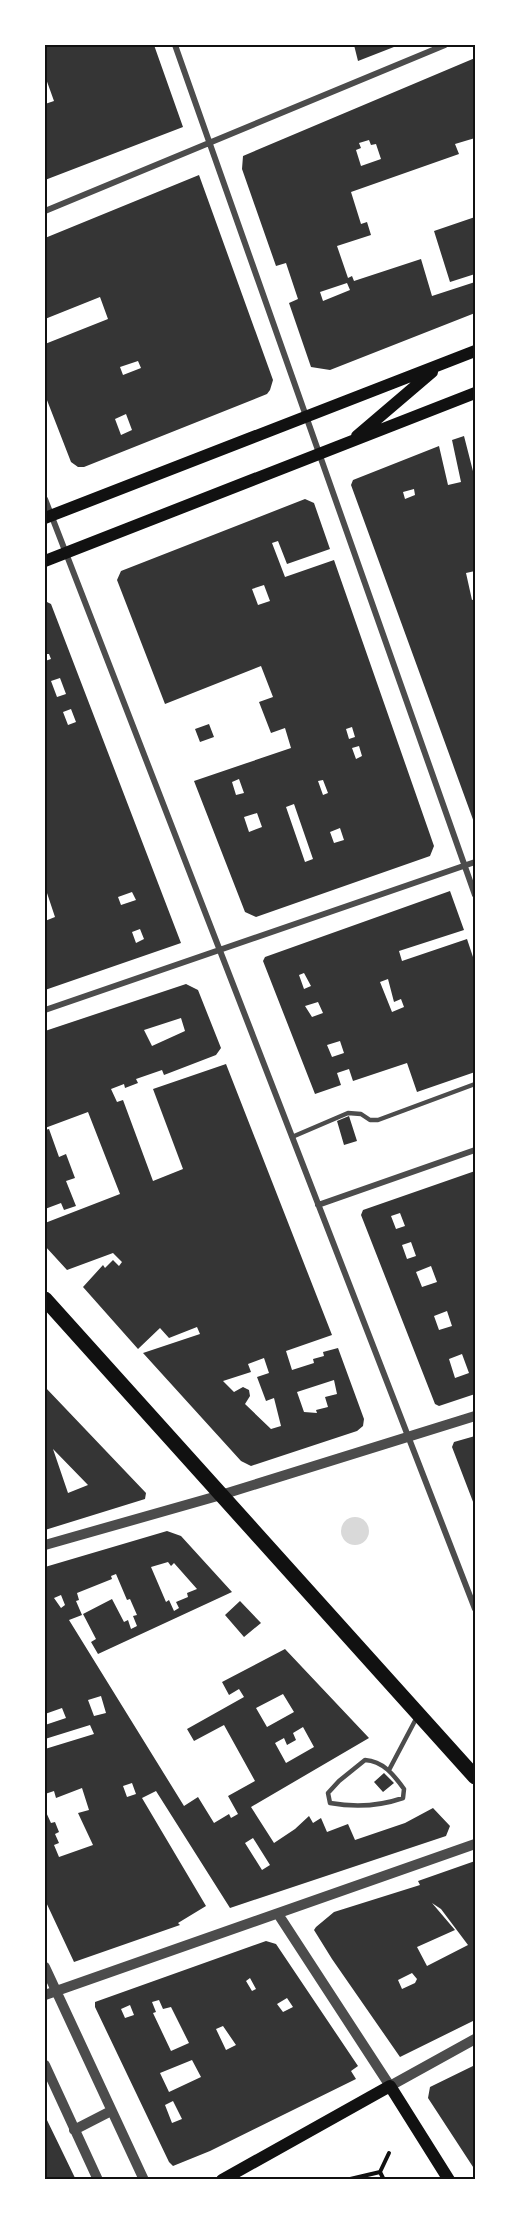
<svg xmlns="http://www.w3.org/2000/svg" width="520" height="2225" font-family="Helvetica,sans-serif">
  <style>
    .water { fill: #d9d9d9 }
    .building { fill: #353535; fill-rule: evenodd }
    .lines { fill: none; stroke-linecap: round; stroke-linejoin: round }
    .path { stroke: #111; stroke-width: 4 }
    .service { stroke: #4c4c4c; stroke-width: 4.5 }
    .minor { stroke: #4c4c4c; stroke-width: 6 }
    .tertiary { stroke: #4c4c4c; stroke-width: 10 }
    .secondary { stroke: #111; stroke-width: 12 }
    .primary { stroke: #111; stroke-width: 15 }
    .neatline { fill: none; stroke: #111; stroke-width: 2 }
  </style>
  <rect width="100%" height="100%" fill="#fff"/>
  <!-- water -->
  <path class="water" d="M341 1531a14 14 0 1 1 28 0a14 14 0 1 1-28 0Z"/>
  <!-- building -->
  <path class="building" d="M45,45H154L183,127L45,180V104L54,101L45,76Z
    M354,45H399L358,61Z
    M475,58V138L455,144L459,154L351,192L361,224L367,222L371,235L337,246L348,278L352,276L354,281L421,259L432,296L475,282V313L330,370L311,367L289,303L298,299L286,263L276,266L242,169L243,156ZM369,140L371,145L376,144L381,159L361,166L356,150L361,148L359,143ZM347,283L350,290L323,301L320,292Z
    M199,175L273,380L270,390L267,394L84,467H78L71,462L45,395V344L108,319L100,297L45,319V238ZM138,361L141,368L123,375L120,367ZM126,414L132,430L121,435L115,419Z
    M475,217V274L450,282L434,231Z
    M464,436L475,479V571L466,573L472,600L475,599V825L351,485L353,480L439,446L448,485L461,482L452,440ZM414,489L415,495L405,499L403,492Z
    M305,499L314,503L330,549L287,564L278,541L272,543L285,577L334,560L434,846L430,856L256,917L245,912L194,781L291,748L285,728L271,733L259,702L273,697L261,666L165,704L117,580L121,571ZM264,585L270,601L258,605L252,589ZM352,727L355,737L349,739L346,729ZM359,746L362,756L356,759L352,748ZM239,779L244,793L236,795L232,782ZM323,780L328,793L323,795L318,781ZM294,804L313,859L305,862L286,807ZM257,813L262,827L249,832L244,817ZM340,828L344,840L334,843L330,832Z
    M45,601L51,604L181,943L45,990V921L55,917L45,887V661L51,659L49,654H45L47,651L45,647ZM60,678L66,694L57,697L51,681ZM71,709L76,722L68,725L63,712ZM132,892L136,900L121,905L118,897ZM140,929L144,939L136,943L132,932Z
    M209,724L214,737L200,742L195,729Z
    M450,891L464,930L399,951L402,961L467,939L475,963V1072L417,1092L407,1063L353,1081L349,1069L337,1073L341,1085L315,1094L263,961L265,957ZM304,973L311,986L304,989L299,975ZM388,979L394,1002L401,999L404,1007L392,1012L380,982ZM318,1002L323,1013L312,1017L305,1006ZM340,1041L344,1053L332,1057L327,1045Z
    M186,984L198,990L221,1048L216,1055L164,1075L162,1070L136,1079L138,1083L125,1088L124,1084L111,1089L117,1102L123,1100L153,1181L183,1169L153,1089L226,1064L332,1335L286,1351L292,1370L314,1363L313,1359L324,1356L323,1352L338,1348L364,1419L363,1426L357,1431L251,1466L241,1461L143,1353L200,1334L197,1327L169,1338L160,1328L138,1349L83,1287L103,1265L105,1268L113,1260L119,1266L122,1262L113,1253L67,1270L45,1246V1223L120,1194L88,1112L45,1128V1031ZM181,1018L185,1031L152,1046L144,1030ZM264,1358L269,1373L257,1377L266,1401L274,1398L281,1426L271,1429L245,1404L250,1396L249,1390L243,1387L234,1392L223,1381L251,1372L248,1364ZM334,1380L337,1394L325,1397L328,1407L316,1410L317,1413L304,1412L297,1392Z
    M349,1116L357,1141L344,1145L337,1121Z
    M49,1129L59,1157L66,1154L75,1178L66,1181L76,1206L64,1210L61,1203L45,1209V1130Z
    M475,1171V1394L439,1406L435,1404L361,1215L363,1210ZM400,1213L405,1226L396,1229L391,1216ZM411,1242L416,1256L407,1259L402,1245ZM431,1266L437,1282L422,1287L416,1272ZM447,1311L452,1326L439,1330L434,1316ZM462,1354L469,1373L455,1378L449,1359Z
    M45,1387L146,1493L145,1499L45,1530ZM53,1449L88,1485L68,1493Z
    M475,1436V1507L452,1447L454,1442Z
    M167,1531L181,1536L232,1592L98,1654L91,1642L96,1639L83,1614L112,1599L124,1622L128,1620L131,1629L137,1626L133,1616L137,1615L130,1599L127,1600L116,1574L111,1576L112,1579L77,1593L79,1600L76,1601L82,1615L69,1620L184,1806L198,1797L214,1823L229,1814L231,1818L238,1814L228,1796L255,1781L224,1725L194,1741L187,1729L244,1697L239,1689L229,1695L222,1682L285,1649L369,1738L251,1807L274,1843L295,1829L309,1816L313,1823L321,1818L327,1832L348,1824L355,1840L405,1823L433,1808L450,1826L446,1836L230,1908L156,1791L142,1798L206,1906L178,1923L180,1925L74,1962L45,1900V1810L51,1823L55,1822L59,1832L55,1834L59,1843L54,1845L59,1857L93,1845L78,1813L89,1810L82,1788L56,1798L54,1791L45,1794V1749L94,1734L90,1725L45,1739V1725L66,1718L62,1708L45,1714V1567ZM168,1562L171,1566L174,1563L197,1589L187,1593L188,1597L176,1602L179,1608L174,1611L169,1600L166,1602L151,1567ZM61,1595L65,1605L61,1608L54,1598ZM283,1694L294,1712L267,1727L256,1708ZM101,1696L106,1713L94,1716L88,1700ZM303,1727L314,1747L286,1763L275,1743L284,1738L287,1745L296,1740L293,1733ZM132,1783L136,1794L127,1797L123,1786ZM253,1838L270,1865L262,1870L245,1843Z
    M240,1601L261,1623L244,1637L225,1615Z
    M384,1773L394,1783L383,1792L374,1782Z
    M475,1861V2020L400,2057L332,1959L314,1930L316,1927L334,1912L420,1885L418,1881ZM432,1903L441,1909L468,1945L427,1966L417,1947L455,1930ZM412,1973L417,1979L415,1983L402,1989L398,1980Z
    M266,1941L276,1944L358,2066L351,2071L356,2079L210,2151L173,2166L169,2162L95,2007V2002ZM250,1978L256,1989L252,1991L246,1981ZM287,1998L293,2007L283,2012L277,2004ZM159,2000L163,2009L171,2007L189,2043L171,2051L153,2013L156,2012L152,2002ZM130,2005L134,2015L125,2018L121,2009ZM223,2026L236,2045L226,2050L216,2029ZM192,2060L201,2077L169,2092L160,2073ZM173,2101L182,2119L172,2123L165,2105Z
    M475,2065V2170L428,2098L430,2087Z
    M45,2116L62,2151L76,2180H45Z"/>
  <g class="lines">
    <!-- path -->
    <path class="path" d="M380,2172L384,2180
      M346,2180L380,2172L389,2153"/>
    <!-- service -->
    <path class="service" d="M292,1137L348,1113L361,1114L370,1120H378L475,1084
      M365,1760C383,1761 394,1775 404,1789L403,1798C380,1806 353,1807 330,1803L328,1793L339,1781Z
      M389,1770L417,1717"/>
    <!-- minor -->
    <path class="minor" d="M175,45L475,895
      M45,211L445,45
      M45,499L475,1609
      M45,1010L475,862
      M318,1205L475,1150"/>
    <!-- tertiary -->
    <path class="tertiary" d="M45,1545L221,1495L475,1416
      M278,1914L390,2086L475,2039
      M45,1967L144,2180
      M45,1995L475,1844
      M45,2065L98,2180
      M74,2130L111,2111"/>
    <!-- secondary -->
    <path class="secondary" d="M357,436L432,372
      M45,518L475,351
      M45,561L475,393
      M222,2180L390,2086L449,2180"/>
    <!-- primary -->
    <path class="primary" d="M45,1299L475,1777"/>
  </g>
  <!-- border -->
  <rect width="520" height="2225" fill="none" stroke="#ffffff" stroke-width="93"/>
  <rect x="46" y="46" width="428" height="2132" class="neatline"/>
</svg>
